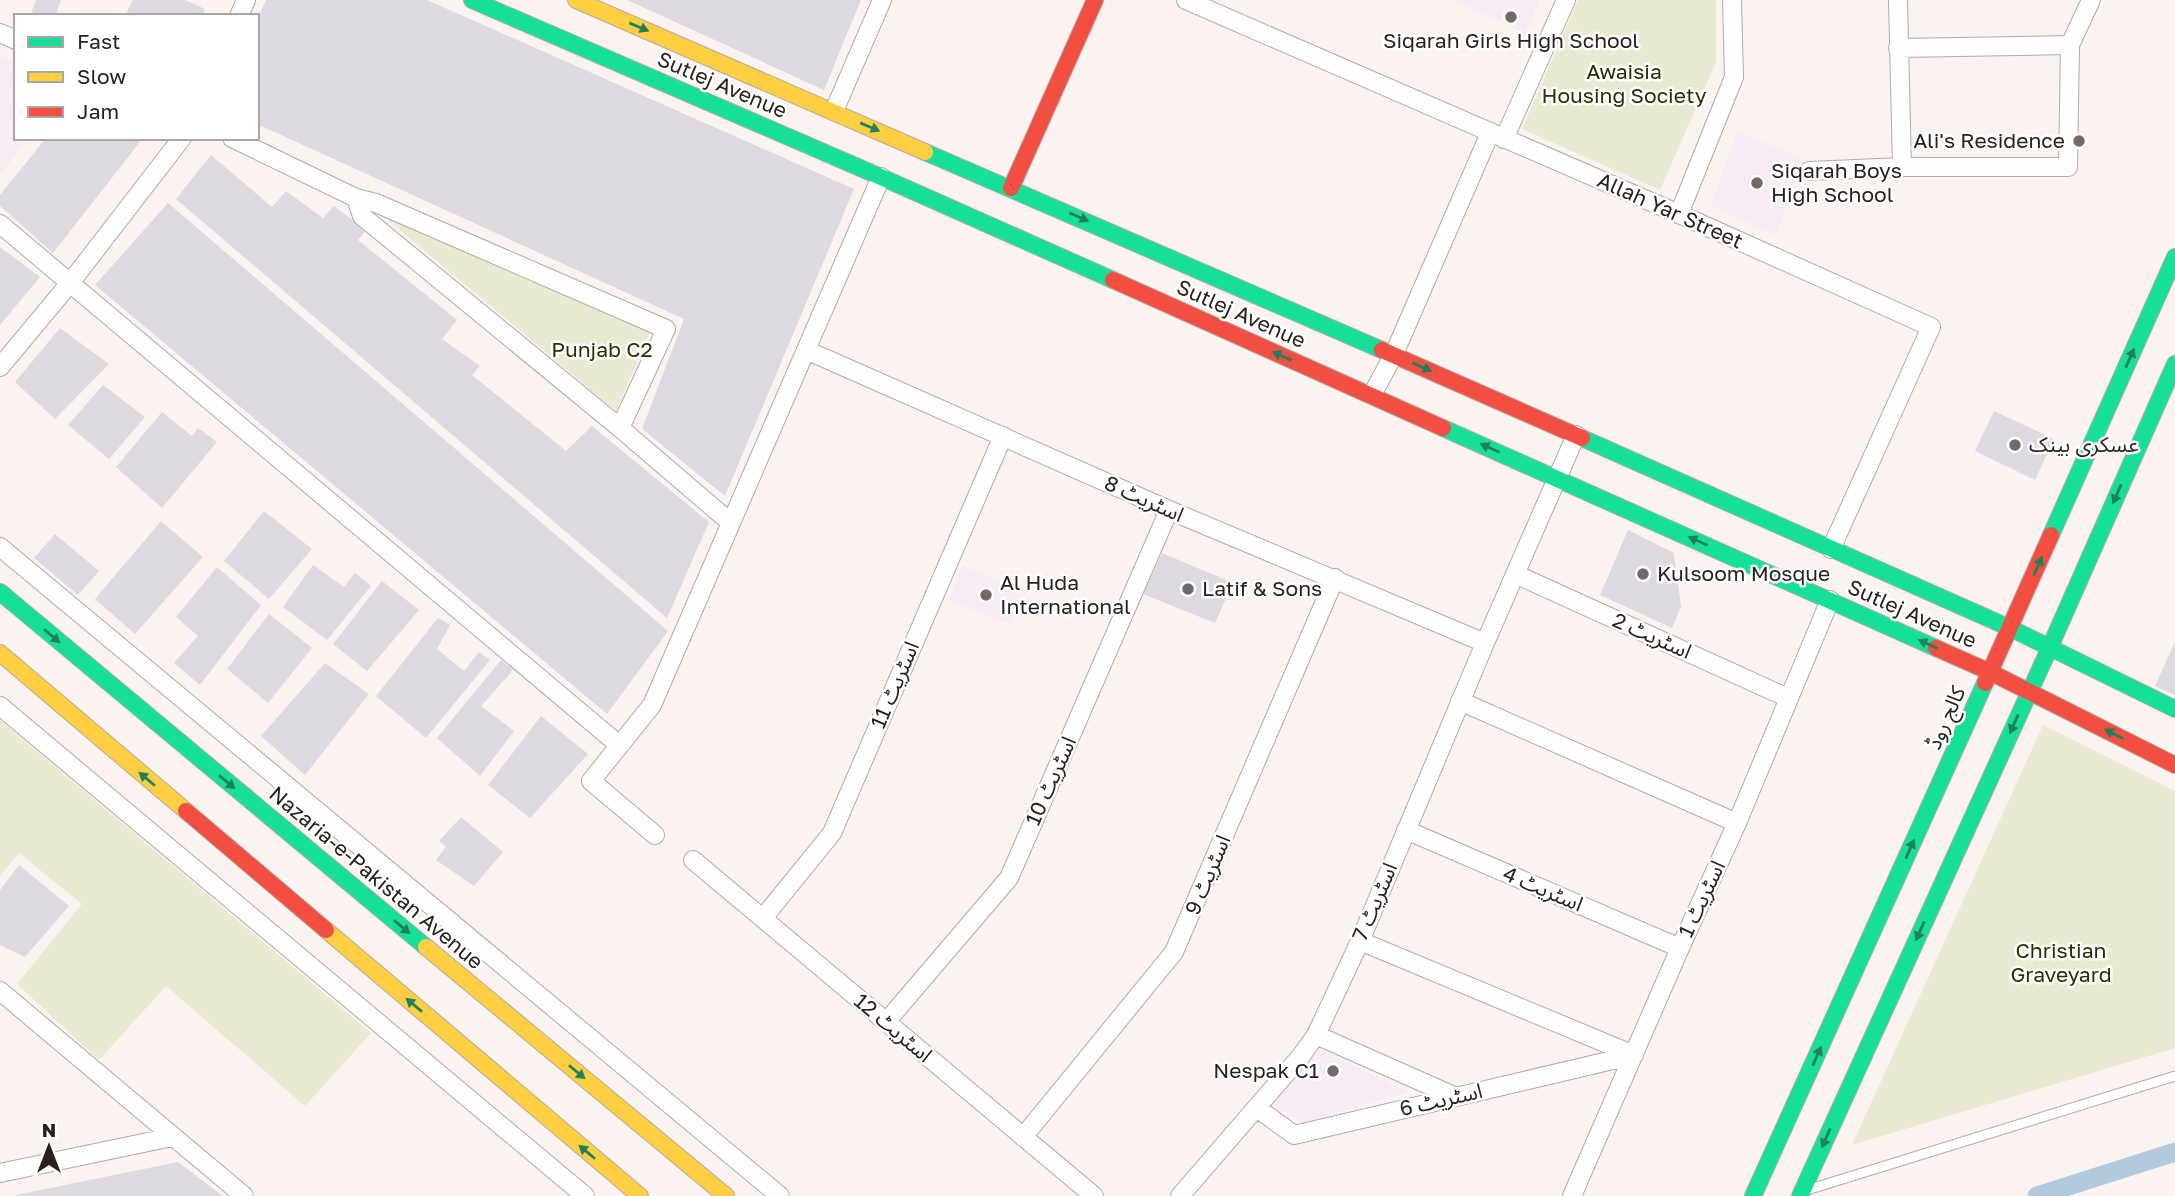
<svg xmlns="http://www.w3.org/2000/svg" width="2175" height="1196" font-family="'Golos Text','Noto Sans Arabic',sans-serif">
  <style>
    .education { fill: #f7ebf4 }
    .green { fill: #e8ead1 }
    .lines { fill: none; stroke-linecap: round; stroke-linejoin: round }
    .canal { stroke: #b1cadc; stroke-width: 19 }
    .building { fill: #dcd9e0 }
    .lane-casing { stroke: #b1aaa7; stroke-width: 11 }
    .street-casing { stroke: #b1aaa7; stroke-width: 20 }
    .fast-casing { stroke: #b1aaa7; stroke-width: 18 }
    .slow-casing { stroke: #b1aaa7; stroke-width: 18 }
    .jam-casing { stroke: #b1aaa7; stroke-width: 18 }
    .lane { stroke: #fefdfd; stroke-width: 9 }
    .street { stroke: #fefdfd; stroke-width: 18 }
    .fast { stroke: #16e098; stroke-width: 16 }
    .slow { stroke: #ffcf43; stroke-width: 16 }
    .jam { stroke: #f24e42; stroke-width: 16 }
    .oneway { fill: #1f805a }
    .poi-dot { fill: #726a67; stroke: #fff; stroke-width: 2.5 }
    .labels { text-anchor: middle; stroke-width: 5; stroke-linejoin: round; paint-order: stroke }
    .poi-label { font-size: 21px; fill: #28211d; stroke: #fff; text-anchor: start }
    .park-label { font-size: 21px; fill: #282f00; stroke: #fff }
    .street-label { font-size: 21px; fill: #28211d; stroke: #fff }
  </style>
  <rect width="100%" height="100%" fill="#faf3f0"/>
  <!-- education -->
  <path class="education" d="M1454,0H1540L1525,33Z
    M0,55L16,63V138H29L0,175Z
    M1737,132L1803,159L1776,235L1711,206Z
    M962,566L1023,590L1010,624L949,600Z
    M1320,1050L1410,1092L1303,1122L1271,1104Z"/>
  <!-- green -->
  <path class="green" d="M1578,0H1716V62L1660,190L1522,129Z
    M383,216L651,330L616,411Z
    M0,720L371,1033L305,1106L166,986L99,1060L17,984L82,904L19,853L0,876Z
    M2043,725L2175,791V1048L1852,1145Z"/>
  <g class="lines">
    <!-- canal -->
    <path class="canal" d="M2037,1196L2175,1152"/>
  </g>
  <!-- building -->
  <path class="building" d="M36,0H61L55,16H30Z
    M133,0H185L205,9L202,16H125Z
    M266,0H427L854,189L725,496L642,429L684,319L257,124V20Z
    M627,0H861L824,90Z
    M46,138H143L53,253L0,206V195Z
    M211,155L272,207L286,191L323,218L334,206L366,230L358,240L457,320L442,339L480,366L472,375L566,451L592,426L709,522L667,618L176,199Z
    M168,203L668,631L607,714L95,285Z
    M0,247L40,277L0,325Z
    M60,328L109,364L55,419L15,382Z
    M103,385L145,417L109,459L68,425Z
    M1994,411L2054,439L2035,480L1975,451Z
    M162,412L192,436L198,428L217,442L162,508L116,467Z
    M264,511L312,549L269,599L224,561Z
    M161,521L203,557L135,634L95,599Z
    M1628,530L1674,553L1681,607L1672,628L1600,595Z
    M55,534L99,571L78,595L34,558Z
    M1162,553L1233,583L1215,623L1143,594Z
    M313,565L344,587L355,573L371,586L327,640L283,607Z
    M217,567L261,605L200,685L174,663L198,636L176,617Z
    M382,581L419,610L367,671L333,644Z
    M269,614L312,648L268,703L227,669Z
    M438,618L450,625L437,649L464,671L479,652L490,660L426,738L376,696Z
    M2175,642V695L2155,686Z
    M501,660L513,670L481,706L514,731L480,776L437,738Z
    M325,663L369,694L305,775L261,736Z
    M541,716L588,754L530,818L488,785Z
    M461,817L503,852L474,886L436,860L446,847L439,841Z
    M19,865L69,906L25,957L0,945V890Z
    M178,1162L223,1196H16V1195Z"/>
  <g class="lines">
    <defs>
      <path id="lane" d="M1807,1190L2175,1076"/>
      <path id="street" d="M1186,0L1679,214L1931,327L1831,549
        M1898,0L1902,167
        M239,16L246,0
        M0,33L16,40
        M1898,48L2070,45
        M834,111L882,0
        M232,138L356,198L362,216L620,428L731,523
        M1504,139L1566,0
        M1809,171L1902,167H2068L2070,45L2091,0
        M356,198L376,203L666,329L620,428
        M1679,214L1734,77L1732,0
        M0,224L619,745
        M806,350L1169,510L1485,643
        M0,367L70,283L182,138
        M1372,395L1394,354L1490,133
        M0,547L780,1196
        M1515,574L1788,698
        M1460,701L1737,823
        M0,706L585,1196
        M1406,830L1680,948
        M655,835L591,781L652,705L881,177
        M693,860L1094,1196
        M763,918L832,833L1003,436
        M1360,941L1634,1055
        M0,991L244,1196
        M886,1022L1009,878L1169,510
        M1316,1035L1456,1097
        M1257,1108L1294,1135L1634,1055
        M1023,1137L1174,952L1335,578
        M0,1173L172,1137
        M1180,1196L1301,1056L1316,1035L1360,941L1485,643L1576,435
        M1572,1196L1680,948L1737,823L1830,600"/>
      <path id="fast" d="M472,0L881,177L1113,280
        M925,152L1382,350
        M1443,428L1936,648
        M1582,438L2010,628L2175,709
        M2051,535L2175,257
        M0,592L426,947
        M1753,1196L1985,683
        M1800,1196L2050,647L2175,364"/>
      <path id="slow" d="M576,0L925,152
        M0,653L186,811
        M326,930L640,1196
        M426,947L726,1196"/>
      <path id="jam" d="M1011,188L1095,0
        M1113,280L1443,428
        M1382,350L1582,438
        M1936,648L1990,672L2175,765
        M1985,683L2051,535
        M186,811L326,930"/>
    </defs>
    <!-- lane casing -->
    <use href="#lane" class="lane-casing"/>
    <!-- street casing -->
    <use href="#street" class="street-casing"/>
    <!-- fast casing -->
    <use href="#fast" class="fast-casing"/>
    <!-- slow casing -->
    <use href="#slow" class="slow-casing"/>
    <!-- jam casing -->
    <use href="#jam" class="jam-casing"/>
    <!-- lane -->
    <use href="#lane" class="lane"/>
    <!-- street -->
    <use href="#street" class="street"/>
    <!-- fast -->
    <use href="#fast" class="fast"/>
    <!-- slow -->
    <use href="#slow" class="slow"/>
    <!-- jam -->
    <use href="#jam" class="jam"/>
  </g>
  <!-- one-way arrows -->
  <defs><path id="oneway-solid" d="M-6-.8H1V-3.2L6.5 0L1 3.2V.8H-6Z" transform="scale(1.75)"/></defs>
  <g class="oneway">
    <use href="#oneway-solid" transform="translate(639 27) rotate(23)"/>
    <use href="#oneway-solid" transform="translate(870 127) rotate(23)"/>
    <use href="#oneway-solid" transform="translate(1079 217) rotate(23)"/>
    <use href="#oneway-solid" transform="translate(1282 356) rotate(-156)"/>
    <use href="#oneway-solid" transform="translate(2130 358) rotate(-66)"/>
    <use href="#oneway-solid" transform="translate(1422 367) rotate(24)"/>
    <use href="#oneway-solid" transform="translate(1490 448) rotate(-156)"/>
    <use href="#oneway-solid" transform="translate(2117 494) rotate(114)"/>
    <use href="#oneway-solid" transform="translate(1698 541) rotate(-156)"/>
    <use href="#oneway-solid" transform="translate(2038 566) rotate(-66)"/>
    <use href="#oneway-solid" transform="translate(52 636) rotate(40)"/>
    <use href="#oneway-solid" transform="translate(1928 644) rotate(-156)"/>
    <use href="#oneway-solid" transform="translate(2014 724) rotate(114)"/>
    <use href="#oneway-solid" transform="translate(2114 734) rotate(-153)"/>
    <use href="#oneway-solid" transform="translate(147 779) rotate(-140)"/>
    <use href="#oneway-solid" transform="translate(227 782) rotate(40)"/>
    <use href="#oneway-solid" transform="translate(1910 849) rotate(-66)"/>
    <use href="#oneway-solid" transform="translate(402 927) rotate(40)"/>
    <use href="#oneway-solid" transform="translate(1920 931) rotate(114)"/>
    <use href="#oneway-solid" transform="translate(414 1005) rotate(-140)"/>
    <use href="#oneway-solid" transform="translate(1817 1056) rotate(-66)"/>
    <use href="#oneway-solid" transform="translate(577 1072) rotate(40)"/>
    <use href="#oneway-solid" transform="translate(1826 1138) rotate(114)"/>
    <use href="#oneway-solid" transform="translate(587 1152) rotate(-140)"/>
  </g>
  <!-- markers -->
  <g class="poi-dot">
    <circle cx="1511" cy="17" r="7"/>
    <circle cx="2079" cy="141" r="7"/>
    <circle cx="1757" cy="183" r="7"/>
    <circle cx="2015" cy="445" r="7"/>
    <circle cx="1643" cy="574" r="7"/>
    <circle cx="1188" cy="589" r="7"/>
    <circle cx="986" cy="595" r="7"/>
    <circle cx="1333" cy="1071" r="7"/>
  </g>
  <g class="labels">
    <!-- poi labels -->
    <g class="poi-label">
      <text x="1511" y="48" text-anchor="middle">Siqarah Girls High School</text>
      <text x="2065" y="148" text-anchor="end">Ali's Residence</text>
      <text x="1771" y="178">Siqarah Boys<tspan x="1771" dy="24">High School</tspan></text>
      <text x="2029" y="452">عسکری بینک</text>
      <text x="1657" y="581">Kulsoom Mosque</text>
      <text x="1000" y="590">Al Huda<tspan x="1000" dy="24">International</tspan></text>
      <text x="1202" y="596">Latif &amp; Sons</text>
      <text x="1319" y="1078" text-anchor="end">Nespak C1</text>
    </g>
    <!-- park labels -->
    <g class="park-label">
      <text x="1624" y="79">Awaisia<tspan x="1624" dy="24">Housing Society</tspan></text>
      <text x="602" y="357">Punjab C2</text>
      <text x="2061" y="958">Christian<tspan x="2061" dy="24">Graveyard</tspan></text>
    </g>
    <!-- street labels -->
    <g class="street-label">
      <text transform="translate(722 85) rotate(23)" y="7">Sutlej Avenue</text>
      <text transform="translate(1670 211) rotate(24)" y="7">Allah Yar Street</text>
      <text transform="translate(1241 314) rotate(24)" y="7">Sutlej Avenue</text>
      <text transform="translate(1144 499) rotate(24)" y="7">اسٹریٹ 8</text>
      <text transform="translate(1912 614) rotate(24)" y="7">Sutlej Avenue</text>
      <text transform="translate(1652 636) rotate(24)" y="7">اسٹریٹ 2</text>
      <text transform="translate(895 685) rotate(-67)" y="7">اسٹریٹ 11</text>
      <text transform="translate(1946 718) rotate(-66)" y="7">کالج روڈ</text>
      <text transform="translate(1051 781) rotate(-66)" y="7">اسٹریٹ 10</text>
      <text transform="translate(1208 875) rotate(-67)" y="7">اسٹریٹ 9</text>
      <text transform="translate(376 878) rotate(40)" y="7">Nazaria-e-Pakistan Avenue</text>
      <text transform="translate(1543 889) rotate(23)" y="7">اسٹریٹ 4</text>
      <text transform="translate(1702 899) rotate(-65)" y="7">اسٹریٹ 1</text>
      <text transform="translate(1375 902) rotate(-67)" y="7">اسٹریٹ 7</text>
      <text transform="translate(893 1028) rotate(40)" y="7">اسٹریٹ 12</text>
      <text transform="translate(1441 1100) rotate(-13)" y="7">اسٹریٹ 6</text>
    </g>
  </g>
  <!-- legend -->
  <rect x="14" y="14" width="245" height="126" fill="#ffffff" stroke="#a9a6a5" stroke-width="2"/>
  <rect x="28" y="37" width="35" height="10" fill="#16e098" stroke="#a9a6a5" stroke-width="2"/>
  <text x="77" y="49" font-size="21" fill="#28211d">Fast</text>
  <rect x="28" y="72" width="35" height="10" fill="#ffcf43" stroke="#a9a6a5" stroke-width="2"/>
  <text x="77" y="84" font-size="21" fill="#28211d">Slow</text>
  <rect x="28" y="107" width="35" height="10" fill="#f24e42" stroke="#a9a6a5" stroke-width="2"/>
  <text x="77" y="119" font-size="21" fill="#28211d">Jam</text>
  <!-- north arrow -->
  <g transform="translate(49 1147)" stroke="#ffffff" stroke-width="5" paint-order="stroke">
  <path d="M0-5L12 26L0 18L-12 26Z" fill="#28211d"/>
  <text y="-10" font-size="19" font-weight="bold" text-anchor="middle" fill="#28211d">N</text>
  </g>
</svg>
